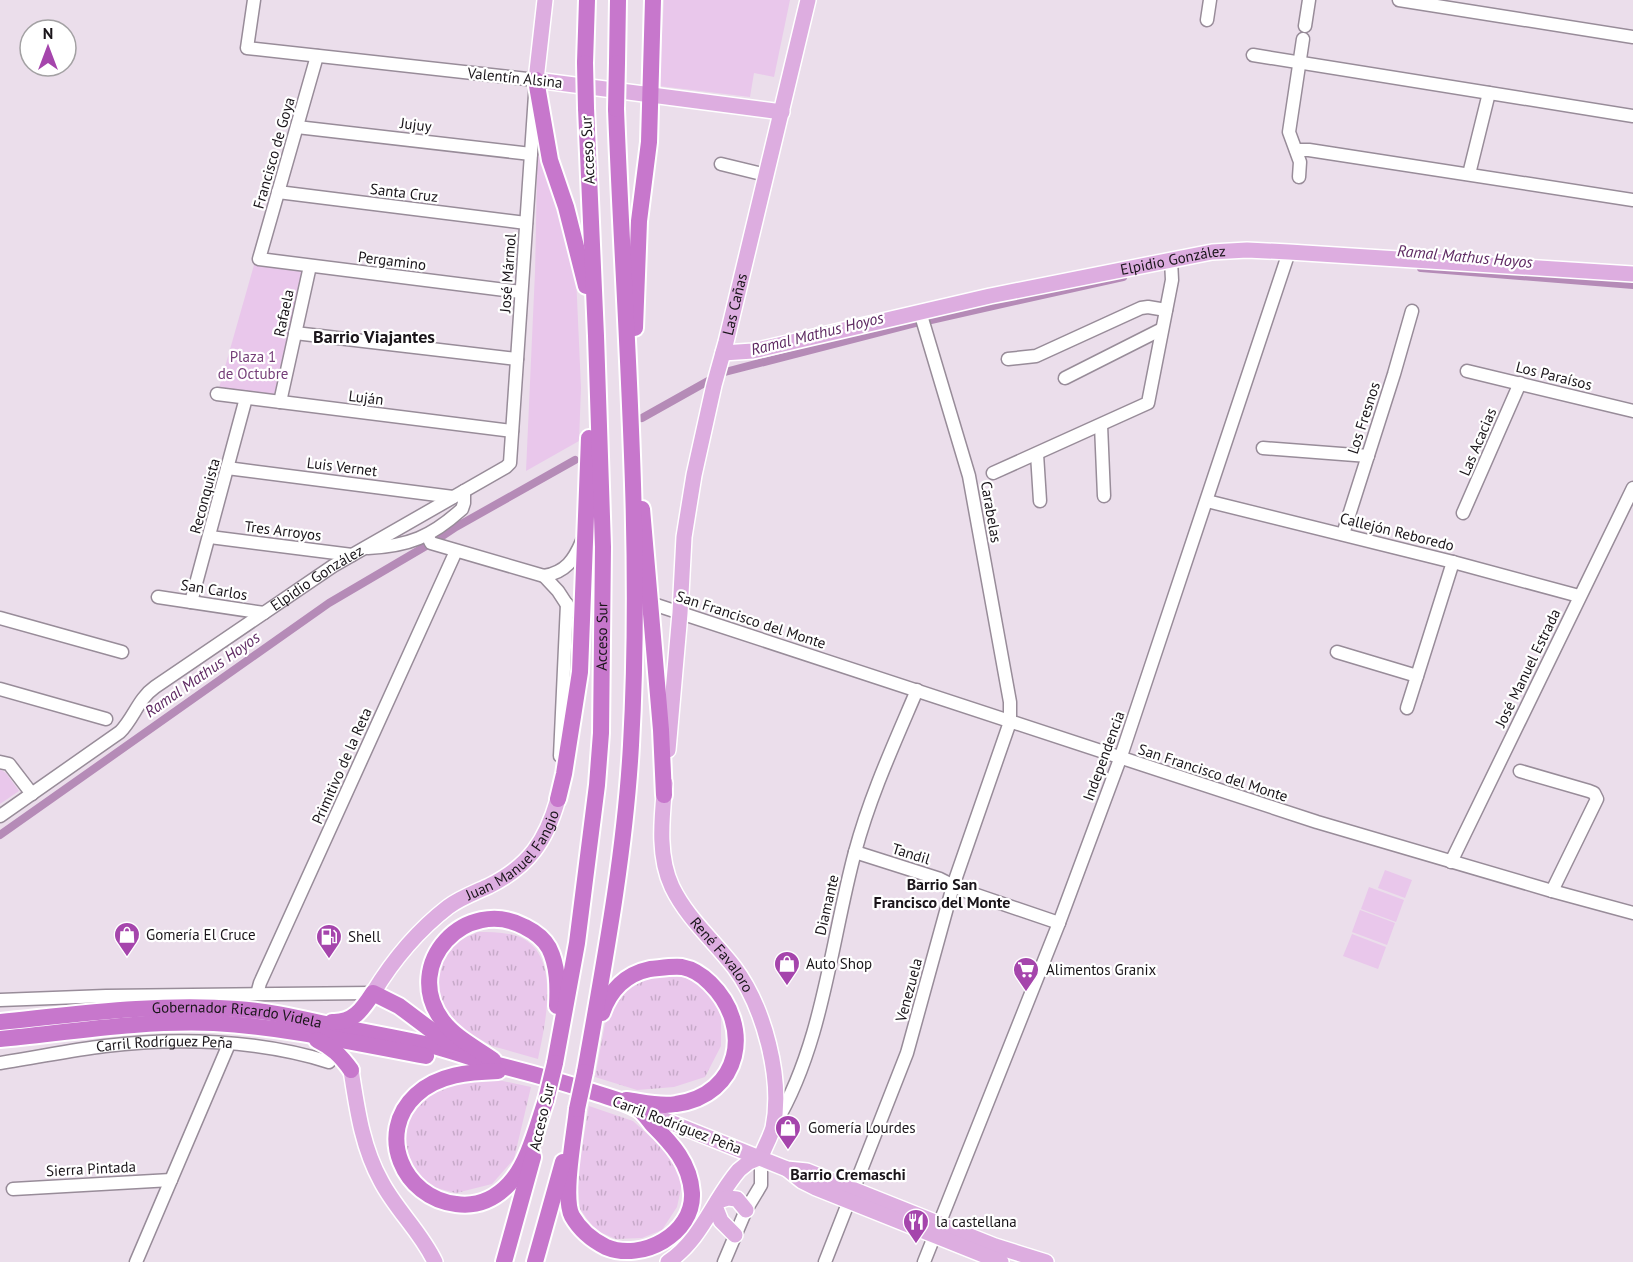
<svg xmlns="http://www.w3.org/2000/svg" width="1633" height="1262" font-family="'PT Sans',sans-serif">
  <style>
    .grass { fill: url(#grass-tufts) }
    .park { fill: #e9c7eb }
    .lines { fill: none; stroke-linecap: round; stroke-linejoin: round }
    .canal { stroke: #b58bb7; stroke-width: 8 }
    .minor-casing { stroke: #988c99; stroke-width: 15 }
    .major-casing { stroke: #fff; stroke-width: 18 }
    .highway-casing { stroke: #fff; stroke-width: 20 }
    .minor { stroke: #fff; stroke-width: 12 }
    .major { stroke: #ddade0; stroke-width: 15 }
    .highway { stroke: #c777cc; stroke-width: 16 }
    .highway-bridge-casing { stroke: #fff; stroke-width: 20; stroke-linecap: butt }
    .highway-bridge { stroke: #c777cc; stroke-width: 16 }
    .labels { text-anchor: middle; stroke-width: 4.5; stroke-linejoin: round; paint-order: stroke }
    .street-label { font-size: 15px; fill: #1a151a; stroke: #fff }
    .park-label { font-size: 15px; fill: #753e78; stroke: #fff }
    .poi-label { font-size: 15px; fill: #1a151a; stroke: #fff; text-anchor: start }
    .water-label { font-size: 16px; font-style: italic; fill: #5f2a63; stroke: #fff }
    .neighbourhood-label { font-size: 16px; font-weight: bold; fill: #1a151a; stroke: #fff }
    .quarter-label { font-size: 18px; font-weight: bold; fill: #1a151a; stroke: #fff }
  </style>
  <defs>
    <pattern id="grass-tufts" width="24" height="20" patternUnits="userSpaceOnUse" patternTransform="scale(1.5)"><rect width="24" height="20" fill="#e9c7eb"/><path d="M3 7l-1-3M5 7V3M7 7l1-3M15 17l-1-3M17 17v-4M19 17l1-3" fill="none" stroke="#c7aac9"/></pattern>
  </defs>
  <rect width="100%" height="100%" fill="#ebdeeb"/>
  <!-- grass -->
  <path class="grass" d="M478,932C491,932 507,932 520,937C562,956 545,1024 538,1059L492,1046L451,1023L441,1000L437,976L446,954L459,940Z
    M651,976L684,977L706,988L721,1015V1046L705,1077L674,1087L637,1090L595,1077L605,1024L624,990Z
    M498,1080L531,1087L514,1159L492,1184L456,1193L425,1185L407,1164L402,1145L404,1127L411,1111L427,1095L457,1081Z
    M589,1106L633,1121L665,1150L678,1169L682,1184L677,1207L662,1230L642,1238L616,1239L595,1230L580,1209L577,1176Z"/>
  <!-- park -->
  <path class="park" d="M664,0H790L774,77L754,73L750,97L659,86Z
    M538,129L546,170L557,206L571,243L576,276L581,388L579,441L526,471L535,272Z
    M254,265L302,271L274,395L219,388Z
    M0,769L6,773L19,791L0,804Z
    M1385,870L1412,880L1405,898L1378,888Z
    M1369,887L1404,900L1396,922L1361,909Z
    M1360,910L1395,923L1387,945L1352,932Z
    M1352,934L1386,947L1378,969L1343,956Z"/>
  <g class="lines">
    <!-- canal -->
    <path class="canal" d="M1421,268L1633,285
      M931,320L1123,277
      M725,372L916,323
      M642,418L708,381
      M438,539L456,527L575,460
      M0,835L329,603L426,546"/>
    <defs>
      <g id="minor">
        <path d="M1399,0L1633,37"/>
        <path d="M1207,20L1210,0"/>
        <path d="M1305,26L1309,0"/>
        <path d="M1253,55L1633,116"/>
        <path d="M317,56L259,259L521,292"/>
        <path d="M297,127L531,154"/>
        <path d="M1296,150H1309L1633,200"/>
        <path d="M721,164L766,175"/>
        <path d="M1469,174L1489,93"/>
        <path d="M1299,177L1300,162L1289,132L1303,39"/>
        <path d="M278,192L526,223"/>
        <path d="M295,333L517,359"/>
        <path d="M1008,359L1036,356L1141,308L1148,307L1166,310"/>
        <path d="M1467,371L1633,411"/>
        <path d="M1065,378L1162,329"/>
        <path d="M217,394L512,431"/>
        <path d="M280,402L310,266"/>
        <path d="M1101,425L1104,496"/>
        <path d="M1263,448L1368,456"/>
        <path d="M1037,454L1040,501"/>
        <path d="M227,468L453,497"/>
        <path d="M993,473L1148,403L1172,280L1171,260"/>
        <path d="M1207,501L1453,562L1579,596"/>
        <path d="M1463,513L1520,383"/>
        <path d="M1343,534L1394,374L1412,311"/>
        <path d="M427,535L431,543L544,576C566,572 574,560 582,541"/>
        <path d="M210,537L352,555"/>
        <path d="M368,548C409,546 431,537 462,509L464,503V491"/>
        <path d="M544,576L558,591L571,611"/>
        <path d="M158,597L264,613"/>
        <path d="M191,602L246,398"/>
        <path d="M650,603L1317,822L1552,891L1633,913"/>
        <path d="M0,618L122,652"/>
        <path d="M1337,652L1417,676"/>
        <path d="M0,689L106,719"/>
        <path d="M1407,708L1453,562"/>
        <path d="M560,756L567,604"/>
        <path d="M0,762L9,764L32,794"/>
        <path d="M1520,771L1589,791L1594,793L1597,799L1552,891"/>
        <path id="s1" d="M0,816L120,732C134,718 138,699 155,687L333,566L506,467L510,463L536,80L247,48L254,0"/>
        <path d="M855,852L940,879L962,890L1059,923"/>
        <path d="M1451,862L1633,488"/>
        <path d="M257,994L260,983L456,551"/>
        <path d="M0,1000L106,996L373,993"/>
        <path id="s2" d="M0,1063C35,1058 70,1050 105,1046C178,1037 259,1040 329,1062"/>
        <path d="M775,1124C823,1044 831,941 855,852C870,796 894,744 917,690"/>
        <path d="M13,1189L171,1180"/>
        <path d="M136,1262L229,1044"/>
        <path d="M724,1262L746,1210L761,1185V1157"/>
        <path d="M825,1262L907,1053L953,886L1010,722V702L969,476L920,312"/>
        <path d="M924,1262L1059,923L1120,759L1289,252"/>
      </g>
      <g id="major">
        <path d="M545,0L536,80L782,112"/>
        <path id="s3" d="M723,353L753,351L990,296L1212,252L1247,250L1289,252L1633,274"/>
        <path id="s4" d="M668,750L680,613L684,537L694,475L714,385L726,342L808,0"/>
        <path id="s5" d="M665,783C662,817 657,855 672,887C687,918 713,940 734,967C764,1007 783,1078 773,1128C770,1138 764,1148 761,1157L749,1162L739,1170C713,1200 702,1239 668,1262"/>
        <path id="s6" d="M373,993C393,960 417,931 448,907C460,898 476,892 489,886C529,866 546,841 558,799"/>
        <path d="M351,1070C357,1108 362,1147 381,1181C396,1210 421,1232 435,1262"/>
        <path d="M640,1110L787,1169L807,1171L995,1246L1046,1262"/>
        <path d="M787,1169L802,1181L816,1188L1001,1262"/>
        <path d="M718,1201L728,1198L737,1199L746,1210"/>
        <path d="M715,1206L721,1221L735,1235"/>
      </g>
      <g id="highway">
        <path d="M585,63L587,0"/>
        <path d="M617,63L618,0"/>
        <path d="M536,80L550,160L566,207L586,286"/>
        <path d="M635,328L639,221L649,142L653,0"/>
        <path d="M642,509L661,730L664,795"/>
        <path d="M558,799L564,774L580,672L589,438"/>
        <path d="M602,1013C610,990 626,974 650,969C661,968 672,966 682,967C693,969 703,976 710,983C754,1026 741,1095 676,1104C660,1107 642,1102 626,1100"/>
        <path id="s7" d="M0,1022C79,1014 158,1003 237,1009C270,1011 302,1019 334,1026C366,1032 398,1038 430,1045C450,1050 470,1058 490,1063C527,1072 563,1082 599,1094C611,1098 627,1102 638,1109C643,1112 648,1119 652,1124C672,1144 690,1163 692,1193C694,1234 642,1262 606,1247C592,1240 580,1230 572,1216C562,1197 575,1132 577,1109"/>
        <path d="M332,1022C353,1023 362,1010 373,993L399,1006L451,1045"/>
        <path d="M0,1039C71,1032 143,1020 214,1023C285,1027 356,1043 426,1056"/>
        <path d="M317,1040C332,1047 341,1056 351,1070"/>
        <path d="M493,1060C476,1048 454,1037 442,1020C401,964 466,895 525,927C535,932 544,939 549,948C558,966 558,987 557,1006"/>
        <path id="s8" d="M555,1063L577,943L597,785L601,733L603,547L596,336L586,108"/>
        <path d="M498,1071C470,1072 438,1074 416,1095C375,1133 403,1198 456,1204C477,1207 495,1199 509,1184C528,1164 537,1126 546,1100"/>
        <path d="M585,1072C604,964 625,854 631,745C643,533 624,321 616,109"/>
        <path d="M504,1262L533,1157"/>
        <path d="M535,1262L563,1162"/>
      </g>
    </defs>
    <!-- minor casing -->
    <use href="#minor" class="minor-casing"/>
    <!-- major casing -->
    <use href="#major" class="major-casing"/>
    <!-- highway casing -->
    <use href="#highway" class="highway-casing"/>
    <!-- minor -->
    <use href="#minor" class="minor"/>
    <!-- major -->
    <use href="#major" class="major"/>
    <!-- highway -->
    <use href="#highway" class="highway"/>
    <defs>
      <path id="highway-bridge" d="M585,63L586,108
        M616,109L617,63
        M546,1100L555,1063
        M577,1109L585,1072"/>
    </defs>
    <!-- highway-bridge casing -->
    <use href="#highway-bridge" class="highway-bridge-casing"/>
    <!-- highway-bridge -->
    <use href="#highway-bridge" class="highway-bridge"/>
  </g>
  <!-- icons -->
  <defs>
    <symbol id="shop-pin" viewBox="-11 -11 22 30"><path d="M0 17L-7.5 6A9.5 9.5 0 1 1 7.5 6Z" fill="#a545ac" stroke="#fff"/><path d="M-5-2.5h2.3a2.7 3.5 0 0 1 5.4 0H5L5.5 6h-11ZM-1.5-2.5h3a1.5 2.3 0 0 0-3 0Z" fill="#fff"/></symbol>
    <symbol id="fuel-pin" viewBox="-11 -11 22 30"><path d="M0 17L-7.5 6A9.5 9.5 0 1 1 7.5 6Z" fill="#a545ac" stroke="#fff"/><path d="M-5.5-6h7V0h2V4h1.3V-2.5L3-4.5l.8-.8L6-3V5H2.5V1h-1V6h-7ZM-4.2-4.7v3.2H.2V-4.7Z" fill="#fff"/></symbol>
    <symbol id="supermarket-pin" viewBox="-11 -11 22 30"><path d="M0 17L-7.5 6A9.5 9.5 0 1 1 7.5 6Z" fill="#a545ac" stroke="#fff"/><path d="M-6-5.5h2.5l.6 2H6L4.5 2H-2.5L-4.4-4H-6ZM-1.5 3.2a1.3 1.3 0 1 0 .1 0ZM3 3.2a1.3 1.3 0 1 0 .1 0Z" fill="#fff"/></symbol>
    <symbol id="restaurant-pin" viewBox="-11 -11 22 30"><path d="M0 17L-7.5 6A9.5 9.5 0 1 1 7.5 6Z" fill="#a545ac" stroke="#fff"/><path d="M-5-6h1v4h1v-4h1v4h1v-4h1v5L-1.5 .5V6h-2V.5L-5-1ZM5-6V6H3V1.5H1.5Q1.5-4 5-6Z" fill="#fff"/></symbol>
  </defs>
  <g fill-rule="evenodd">
    <use href="#shop-pin" x="112" y="920" width="30" height="40"/>
    <use href="#fuel-pin" x="314" y="922" width="30" height="40"/>
    <use href="#shop-pin" x="772" y="949" width="30" height="40"/>
    <use href="#supermarket-pin" x="1011" y="955" width="30" height="40"/>
    <use href="#shop-pin" x="773" y="1113" width="30" height="40"/>
    <use href="#restaurant-pin" x="901" y="1207" width="30" height="40"/>
  </g>
  <g class="labels">
    <!-- street labels -->
    <g class="street-label">
      <text transform="translate(515 78) rotate(6)" y="5">Valentín Alsina</text>
      <text transform="translate(416 125) rotate(7)" y="5">Jujuy</text>
      <text transform="translate(588 150) rotate(-93)" y="5">Acceso Sur</text>
      <text transform="translate(274 153) rotate(-74)" y="5">Francisco de Goya</text>
      <text transform="translate(404 193) rotate(7)" y="5">Santa Cruz</text>
      <text transform="translate(392 261) rotate(7)" y="5">Pergamino</text>
      <text dy="5" stroke="none"><textPath href="#s3" startOffset="460">Elpidio González</textPath></text>
      <text transform="translate(508 273) rotate(-86)" y="5">José Mármol</text>
      <text dy="5" stroke="none"><textPath href="#s4" startOffset="452">Las Cañas</textPath></text>
      <text transform="translate(284 313) rotate(-78)" y="5">Rafaela</text>
      <text transform="translate(1554 376) rotate(14)" y="5">Los Paraísos</text>
      <text transform="translate(366 398) rotate(7)" y="5">Luján</text>
      <text transform="translate(1364 418) rotate(-72)" y="5">Los Fresnos</text>
      <text transform="translate(1478 442) rotate(-67)" y="5">Las Acacias</text>
      <text transform="translate(342 467) rotate(7)" y="5">Luis Vernet</text>
      <text transform="translate(205 496) rotate(-75)" y="5">Reconquista</text>
      <text transform="translate(991 512) rotate(80)" y="5">Carabelas</text>
      <text transform="translate(283 531) rotate(7)" y="5">Tres Arroyos</text>
      <text transform="translate(1397 532) rotate(14)" y="5">Callejón Reboredo</text>
      <text dy="5" stroke="none"><textPath href="#s1" startOffset="399">Elpidio González</textPath></text>
      <text transform="translate(214 590) rotate(9)" y="5">San Carlos</text>
      <text transform="translate(751 620) rotate(18)" y="5">San Francisco del Monte</text>
      <text dy="5" stroke="none"><textPath href="#s8" startOffset="430">Acceso Sur</textPath></text>
      <text transform="translate(1528 668) rotate(-64)" y="5">José Manuel Estrada</text>
      <text transform="translate(1104 756) rotate(-70)" y="5">Independencia</text>
      <text transform="translate(342 766) rotate(-66)" y="5">Primitivo de la Reta</text>
      <text transform="translate(1213 773) rotate(18)" y="5">San Francisco del Monte</text>
      <text dy="5" stroke="none"><textPath href="#s6" startOffset="200">Juan Manuel Fangio</textPath></text>
      <text transform="translate(911 854) rotate(17)" y="5">Tandil</text>
      <text transform="translate(827 905) rotate(-77)" y="5">Diamante</text>
      <text dy="5" stroke="none"><textPath href="#s5" startOffset="190">René Favaloro</textPath></text>
      <text transform="translate(909 990) rotate(-75)" y="5">Venezuela</text>
      <text dy="5" stroke="none"><textPath href="#s7" startOffset="238">Gobernador Ricardo Videla</textPath></text>
      <text dy="5" stroke="none"><textPath href="#s2" startOffset="166">Carril Rodríguez Peña</textPath></text>
      <text transform="translate(542 1117) rotate(-77)" y="5">Acceso Sur</text>
      <text transform="translate(677 1125) rotate(21)" y="5">Carril Rodríguez Peña</text>
      <text transform="translate(91 1169) rotate(-3)" y="5">Sierra Pintada</text>
    </g>
    <!-- park labels -->
    <g class="park-label">
      <text x="253" y="362">Plaza 1<tspan x="253" dy="17">de Octubre</tspan></text>
    </g>
    <!-- poi labels -->
    <g class="poi-label">
      <text x="146" y="940">Gomería El Cruce</text>
      <text x="348" y="942">Shell</text>
      <text x="806" y="969">Auto Shop</text>
      <text x="1046" y="975">Alimentos Granix</text>
      <text x="808" y="1133">Gomería Lourdes</text>
      <text x="936" y="1227">la castellana</text>
    </g>
    <!-- water labels -->
    <g class="water-label">
      <text transform="translate(1465 256) rotate(5)" y="6">Ramal Mathus Hoyos</text>
      <text transform="translate(817 333) rotate(-14)" y="6">Ramal Mathus Hoyos</text>
      <text transform="translate(202 674) rotate(-35)" y="6">Ramal Mathus Hoyos</text>
    </g>
    <!-- neighbourhood labels -->
    <g class="neighbourhood-label">
      <text x="942" y="890">Barrio San<tspan x="942" dy="18">Francisco del Monte</tspan></text>
      <text x="848" y="1180">Barrio Cremaschi</text>
    </g>
    <!-- quarter labels -->
    <g class="quarter-label">
      <text x="374" y="343">Barrio Viajantes</text>
    </g>
  </g>
  <!-- north arrow -->
  <g transform="translate(48 48)"><circle r="28" fill="#ffffff" stroke="#a3a1a3" stroke-width="1.5"/>
  <path d="M0-4.5L10 22L0 15L-10 22Z" fill="#a545ac"/>
  <text y="-9" font-size="16" font-weight="bold" text-anchor="middle" fill="#1a151a">N</text>
  </g>
</svg>
